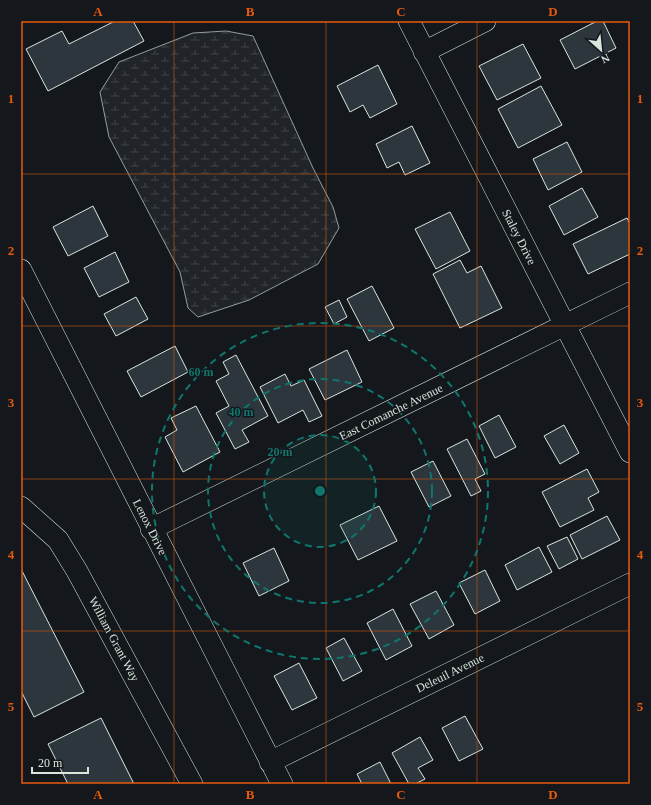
<svg xmlns="http://www.w3.org/2000/svg" width="651" height="805" font-family="'Times New Roman',serif">
  <style>
    .wetland { fill: url(#wetland-marsh); stroke: #939e99 }
    .building { fill: #2c363c; stroke: #d8e6dc }
    .lines { fill: none; stroke-linecap: round; stroke-linejoin: round }
    .minor-casing { stroke: #d8e6dc; stroke-width: 22 }
    .minor { stroke: #14181c; stroke-width: 21 }
    .grid { fill: none; stroke: #e8590c; stroke-width: 1; stroke-opacity: 0.55 }
    .ring { fill: none; stroke: #0f766e; stroke-width: 2; stroke-dasharray: 7 5 }
    .labels { text-anchor: middle; stroke-width: 3; stroke-linejoin: round; paint-order: stroke }
    .street-label { font-size: 12px; fill: #d8e6dc; stroke: #14181c }
    .centre { fill: #0f766e; stroke: #14181c; stroke-width: 2 }
    .ring-label { font-size: 12px; text-anchor: middle; font-weight: bold; fill: #0f766e; stroke: #14181c; stroke-width: 3; stroke-linejoin: round; paint-order: stroke }
    .neatline { fill: none; stroke: #e8590c; stroke-width: 1.5 }
    .grid-label { font-size: 13px; text-anchor: middle; font-weight: bold; fill: #e8590c }
  </style>
  <defs>
    <pattern id="wetland-marsh" width="20" height="14" patternUnits="userSpaceOnUse"><rect width="20" height="14" fill="#202428"/><path d="M1 5h8M5 5V1M11 12h8M15 12V8" fill="none" stroke="#404447"/></pattern>
  </defs>
  <rect width="100%" height="100%" fill="#14181c"/>
  <!-- wetland -->
  <path class="wetland" d="M226,31L253,36L313,168L333,207L339,228L318,264L249,300L198,317L188,308L180,272L109,137L100,92L119,62L193,33Z"/>
  <!-- building -->
  <path class="building" d="M115,21H133L144,41L48,91L26,49L62,31L69,44Z
    M597,21H603L616,48L575,69L560,40Z
    M523,44L541,78L497,100L479,66Z
    M378,65L397,104L370,118L363,105L350,112L337,86Z
    M541,86L562,125L518,148L498,109Z
    M412,126L430,163L405,175L399,162L387,168L376,144Z
    M567,142L582,172L548,190L533,159Z
    M582,188L598,217L564,235L549,206Z
    M93,206L108,236L68,256L53,227Z
    M450,212L470,251L436,269L415,229Z
    M627,218L630,224V254L588,274L573,244Z
    M115,252L129,282L99,297L84,268Z
    M460,260L467,273L481,266L502,308L460,328L433,274Z
    M372,286L394,328L369,341L347,299Z
    M136,297L148,319L116,336L104,314Z
    M339,300L347,317L334,324L325,307Z
    M175,346L188,372L141,397L127,371Z
    M347,350L362,382L325,400L309,369Z
    M236,355L268,416L242,430L249,442L235,449L216,413L229,406L216,381L229,374L223,362Z
    M285,374L291,386L304,380L322,416L309,422L303,410L278,423L260,387Z
    M196,406L220,452L183,472L165,437L177,430L171,418Z
    M499,415L516,447L495,458L479,426Z
    M564,425L579,453L560,464L544,436Z
    M467,439L485,474L475,479L481,491L471,496L447,449Z
    M433,461L451,496L429,507L411,472Z
    M587,469L599,492L588,498L594,510L560,527L542,492Z
    M379,506L397,541L358,560L340,525Z
    M607,516L620,540L582,559L570,535Z
    M567,537L578,559L559,569L547,546Z
    M539,547L552,572L517,590L505,565Z
    M274,548L289,581L259,596L243,563Z
    M21,569L84,692L34,717L21,691Z
    M485,570L500,601L475,614L459,583Z
    M436,591L454,625L429,639L410,604Z
    M393,609L412,646L386,660L367,623Z
    M344,638L362,671L343,681L326,648Z
    M299,663L317,698L292,710L274,676Z
    M465,716L483,749L459,761L442,728Z
    M101,718L134,784H68L48,744Z
    M420,737L433,760L418,768L425,779L415,784H409L392,753Z
    M380,762L391,784H362L357,774Z"/>
  <g class="lines">
    <defs>
      <path id="minor" d="M409,21L630,452
        M424,52L485,21
        M21,270L282,784
        M21,507L58,540L77,571L192,784
        M151,529L630,293
        M270,762L630,584"/>
    </defs>
    <!-- minor casing -->
    <use href="#minor" class="minor-casing"/>
    <!-- minor -->
    <use href="#minor" class="minor"/>
  </g>
  <!-- grid -->
  <path class="grid" d="M174,21V784M326,21V784M477,21V784M21,174H630M21,326H630M21,479H630M21,631H630"/>
  <!-- distance rings -->
  <circle cx="320" cy="491" r="56" fill="#0f766e" fill-opacity=".12"/>
  <g class="ring">
    <circle cx="320" cy="491" r="56"/>
    <circle cx="320" cy="491" r="112"/>
    <circle cx="320" cy="491" r="168"/>
  </g>
  <g class="labels">
    <!-- street labels -->
    <g class="street-label">
      <text transform="translate(519 237) rotate(63)" y="4">Staley Drive</text>
      <text transform="translate(391 412) rotate(-26)" y="4">East Comanche Avenue</text>
      <text transform="translate(150 527) rotate(63)" y="4">Lenox Drive</text>
      <text transform="translate(114 639) rotate(62)" y="4">William Grant Way</text>
      <text transform="translate(450 673) rotate(-26)" y="4">Deleuil Avenue</text>
    </g>
  </g>
  <circle cx="320" cy="491" r="6" class="centre"/>
  <g class="ring-label">
    <text x="201" y="376">60 m</text>
    <text x="241" y="416">40 m</text>
    <text x="280" y="456">20 m</text>
  </g>
  <!-- border -->
  <rect width="651" height="805" fill="none" stroke="#14181c" stroke-width="44"/>
  <!-- north arrow -->
  <g transform="translate(601 50) rotate(153)" stroke="#14181c" stroke-width="3" paint-order="stroke">
  <path d="M0-3L7 15L0 10L-7 15Z" fill="#d8e6dc"/>
  <text y="-6" font-size="11" font-weight="bold" text-anchor="middle" fill="#d8e6dc">N</text>
  </g>
  <!-- scale -->
  <path d="M32 767v6h56v-6" fill="none" stroke="#d8e6dc" stroke-width="2"/>
  <text x="38" y="767" font-size="12" fill="#d8e6dc" stroke="#14181c" stroke-width="3" paint-order="stroke">20 m</text>
  <rect x="22" y="22" width="607" height="761" class="neatline"/>
  <g class="grid-label">
    <text x="98" y="16">A</text>
    <text x="250" y="16">B</text>
    <text x="401" y="16">C</text>
    <text x="553" y="16">D</text>
    <text x="11" y="103">1</text>
    <text x="640" y="103">1</text>
    <text x="11" y="255">2</text>
    <text x="640" y="255">2</text>
    <text x="11" y="407">3</text>
    <text x="640" y="407">3</text>
    <text x="11" y="559">4</text>
    <text x="640" y="559">4</text>
    <text x="11" y="711">5</text>
    <text x="640" y="711">5</text>
    <text x="98" y="799">A</text>
    <text x="250" y="799">B</text>
    <text x="401" y="799">C</text>
    <text x="553" y="799">D</text>
  </g>
</svg>
